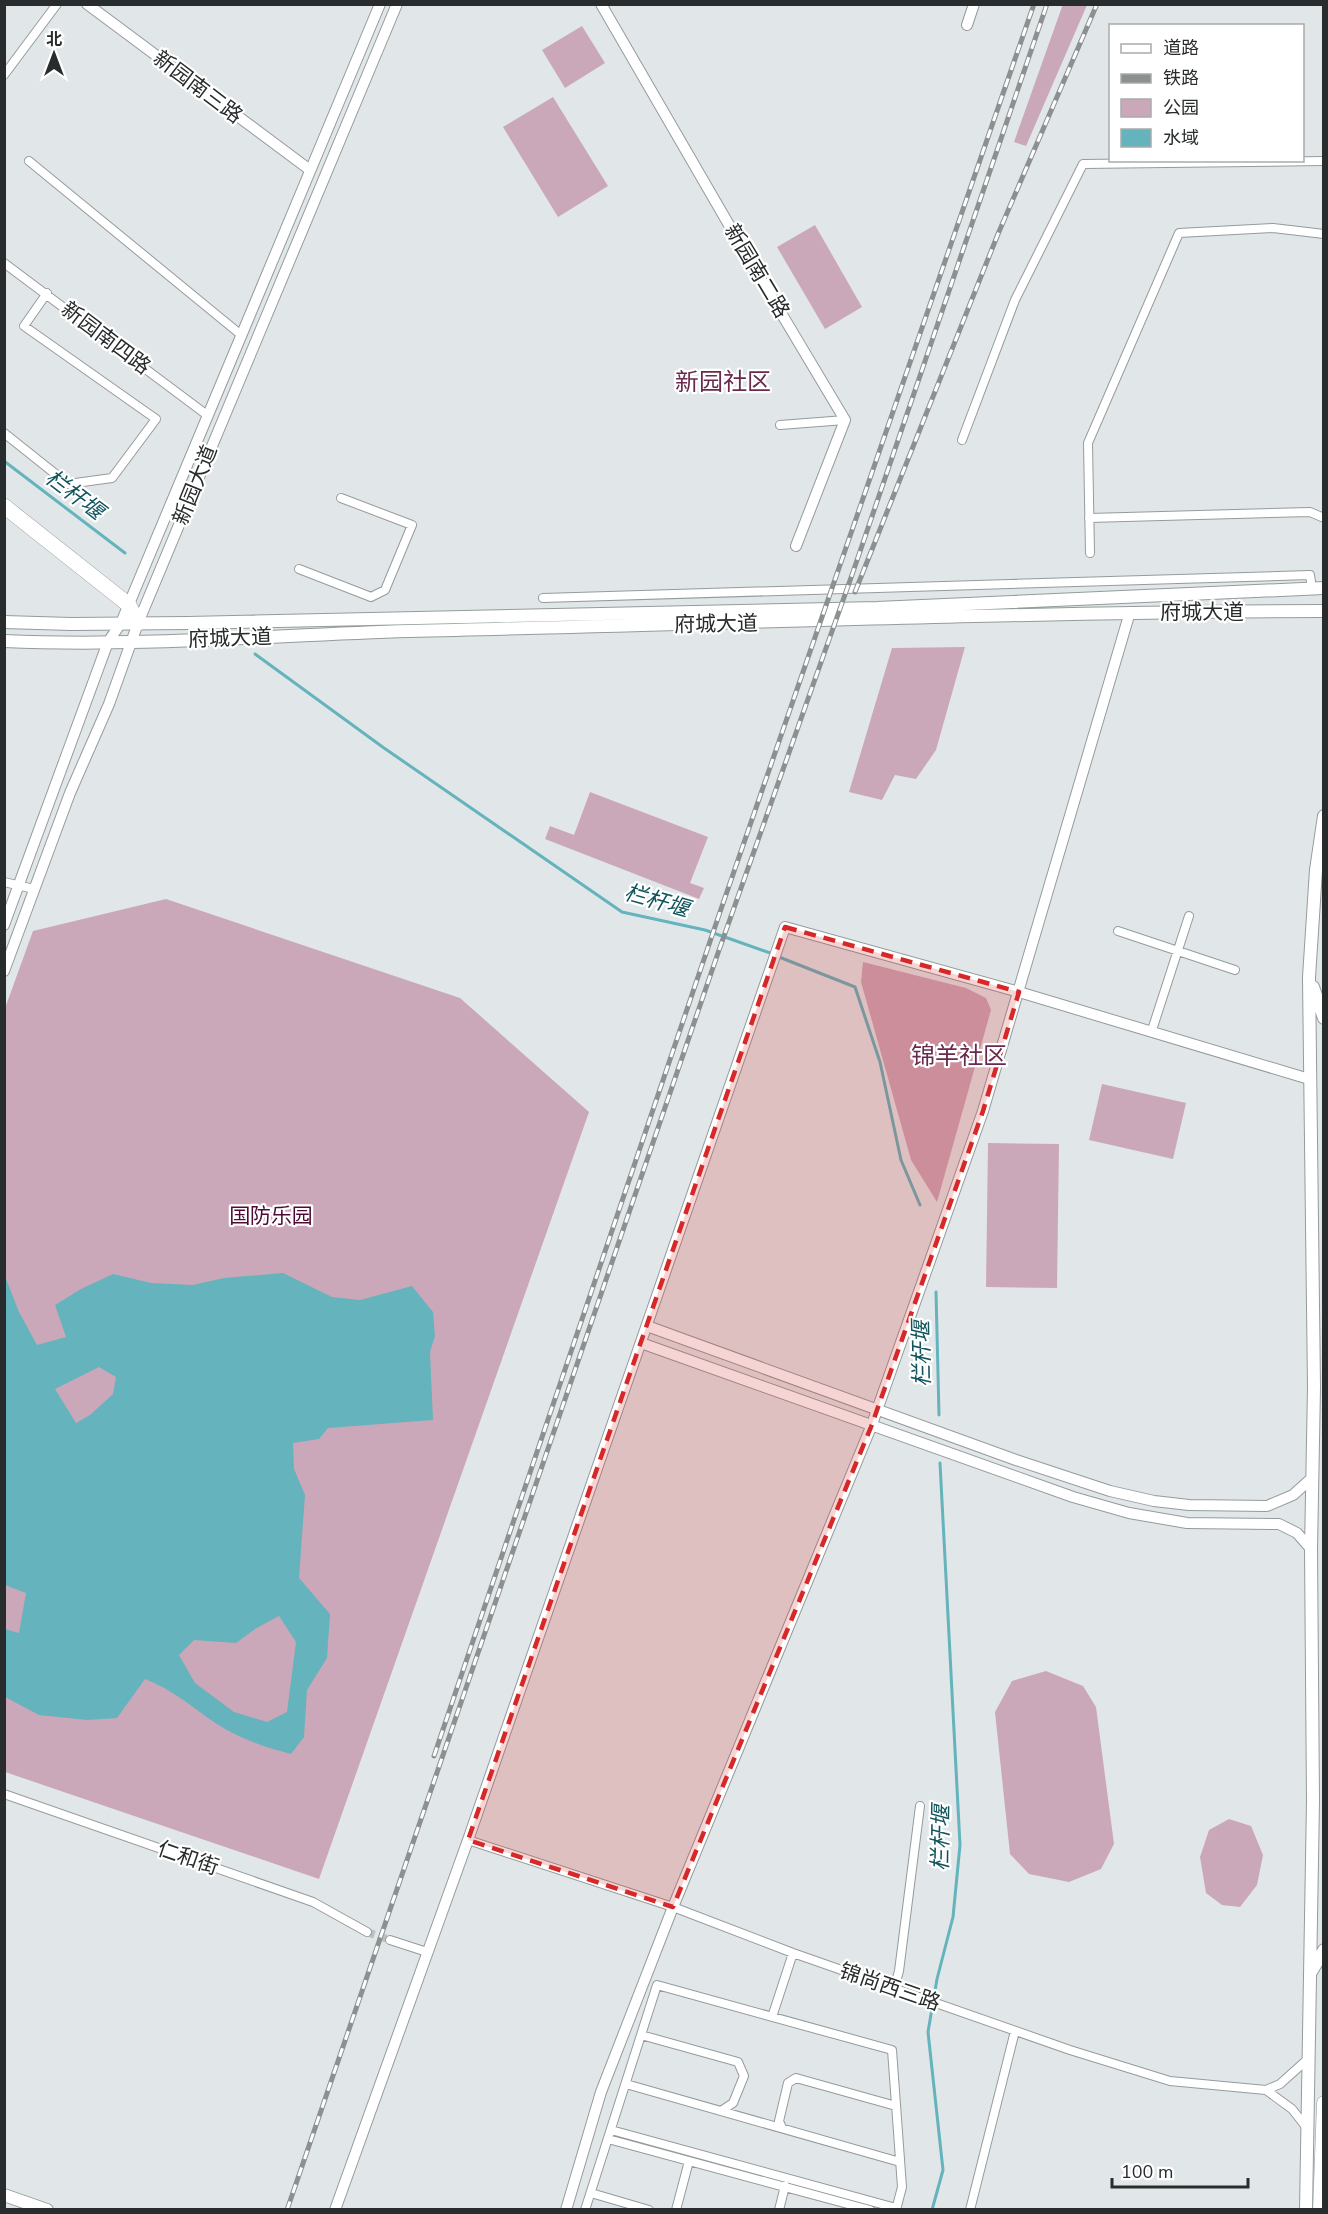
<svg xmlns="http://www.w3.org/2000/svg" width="1328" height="2214" font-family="'Nunito Sans','Noto Sans SC',sans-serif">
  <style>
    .green { fill: #cba8b9 }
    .water { fill: #65b3bc; fill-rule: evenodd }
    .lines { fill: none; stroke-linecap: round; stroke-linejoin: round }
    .stream { stroke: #65b3bc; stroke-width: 3 }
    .minor-tunnel { stroke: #bcc2c2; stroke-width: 8; stroke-dasharray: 8 4; stroke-linecap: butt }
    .minor-casing { stroke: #959b9c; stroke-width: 10 }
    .tertiary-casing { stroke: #959b9c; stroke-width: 12 }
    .secondary-casing { stroke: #959b9c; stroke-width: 14 }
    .trunk-casing { stroke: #959b9c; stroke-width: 15 }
    .motorway-casing { stroke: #959b9c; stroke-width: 16 }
    .minor { stroke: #fff; stroke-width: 8 }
    .tertiary { stroke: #fff; stroke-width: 10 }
    .secondary { stroke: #fff; stroke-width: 12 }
    .trunk { stroke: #fff; stroke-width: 14 }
    .motorway { stroke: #fff; stroke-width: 15 }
    .rail-casing { stroke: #8c9091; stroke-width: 5 }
    .rail { stroke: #fff; stroke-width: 3; stroke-dasharray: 9; stroke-linecap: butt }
    .marked { fill: #d62828; fill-opacity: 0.2; stroke: #d62828; stroke-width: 4.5; stroke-dasharray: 12 8; stroke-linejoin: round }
    .labels { text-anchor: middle; stroke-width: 4.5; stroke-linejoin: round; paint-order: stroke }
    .street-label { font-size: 21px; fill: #292c2c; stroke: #fff }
    .park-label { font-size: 21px; fill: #4e0a35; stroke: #fff }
    .water-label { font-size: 22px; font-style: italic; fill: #11555c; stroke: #fff }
    .quarter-label { font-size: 24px; fill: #682a4d; stroke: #fff }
  </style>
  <rect width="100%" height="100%" fill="#e1e7e8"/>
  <!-- green -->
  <path class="green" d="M1063,4L1087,5L1026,146L1014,142Z
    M582,26L605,63L565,88L542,50Z
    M553,97L608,186L558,217L503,127Z
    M815,225L862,307L825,329L777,247Z
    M965,647L936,750L916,779L895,775L882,800L849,792L892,648Z
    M590,792L708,837L690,883L704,888L699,899L545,839L550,826L574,835Z
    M166,899L460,998L589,1112L319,1879L5,1772L4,1011L33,931Z
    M863,962L966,988L986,998L991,1010L937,1202L911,1160L861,982Z
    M1102,1084L1186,1103L1173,1159L1089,1140Z
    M988,1143L1059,1144L1057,1288L986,1287Z
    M1046,1671L1083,1686L1096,1707L1114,1844L1101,1869L1069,1882L1029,1874L1010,1854L995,1712L1012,1681Z
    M1229,1819L1251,1826L1263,1855L1257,1885L1240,1907L1222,1905L1206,1893L1200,1857L1209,1830Z"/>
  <!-- water -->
  <path class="water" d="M283,1273L332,1297L360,1300L412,1286L433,1312L435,1336L430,1352L433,1420L328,1428L319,1439L293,1443L294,1469L305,1495L299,1578L330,1614L327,1658L307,1690L304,1737L291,1754C264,1747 240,1739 217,1724C193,1708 172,1689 145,1679L117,1718L87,1720L39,1715L5,1697V1629L19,1633L26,1593L5,1585V1276L19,1312L37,1345L66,1337L55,1305L81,1289L113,1274L151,1283L193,1285L224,1278ZM99,1367L116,1377L113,1394L90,1415L76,1423L55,1389ZM279,1616L296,1642L287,1712L267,1722L234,1712L195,1683L179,1655L194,1640L236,1643L255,1629Z"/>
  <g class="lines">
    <!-- stream -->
    <path class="stream" d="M4,461L125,553
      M255,654L384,748L622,912L705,930L773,954
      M779,957L855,987L880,1062L901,1160L920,1205
      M936,1292L939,1415
      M932,2210L943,2170L928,2032L937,1979L953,1917L960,1845L940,1463"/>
    <!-- minor-tunnel -->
    <path class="minor-tunnel" d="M367,1932L390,1940"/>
    <defs>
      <path id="minor" d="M4,75L57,4
        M29,161L240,334
        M4,263L207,415
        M780,425L845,420
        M4,433L68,484L112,478L156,419L24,326L47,293
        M962,440L1015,300L1083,164L1324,161
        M1089,518L1310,512L1324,518
        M1090,553L1088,443L1179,233L1273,228L1324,234
        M299,569L371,597L385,590L412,525L341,498
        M543,598L1310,575L1312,589
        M4,882L34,889
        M1118,931L1235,970
        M1152,1030L1189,916
        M4,1794L313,1902L367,1932
        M468,1840L673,1907L793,1953L1070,2050L1170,2081L1266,2090L1280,2084L1309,2058
        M390,1940L427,1952
        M894,1989L899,1971L920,1806
        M772,2017L793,1953
        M641,2035L738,2062L744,2076L733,2103L721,2111
        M626,2084L900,2162
        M1266,2090L1292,2109L1307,2128
        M782,2128L779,2121L788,2083L796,2078L896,2106
        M611,2130L896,2208
        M608,2139L870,2210
        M591,2193L649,2210
        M585,2210L657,1985L892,2050L902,2187L896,2210
        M676,2210L689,2161
        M779,2210L785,2186
        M970,2210L1015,2031"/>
      <path id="tertiary" d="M87,4L310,170
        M601,4L747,256L845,420L796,546
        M967,25L974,4
        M4,925L108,642L121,623L380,4
        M4,971L70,793L109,704L138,623L397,4
        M647,1326L1016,1460L1110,1491L1154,1501L1189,1505L1267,1506L1293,1495L1313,1477
        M641,1343L1073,1497L1129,1513L1187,1523L1279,1524L1297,1533L1311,1549
        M335,2210L468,1840L785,927L1019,992L1309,1079
        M566,2210L601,2092L673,1907L871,1427L983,1111L1130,612"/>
      <path id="secondary" d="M4,622L71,624L188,623L877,608L1324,588
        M4,641C139,647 274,635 409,631C714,624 1019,612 1324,611
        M1313,987L1324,1018
        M1311,1972L1324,1950
        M4,2195L47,2210
        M1306,2210L1313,1801L1311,1549L1314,1387L1309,977L1316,870L1324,816"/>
      <path id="trunk" d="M1320,2210L1324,2103"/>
      <path id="motorway" d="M4,506L129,605L138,623"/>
    </defs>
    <!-- minor casing -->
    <use href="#minor" class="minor-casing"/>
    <!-- tertiary casing -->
    <use href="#tertiary" class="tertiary-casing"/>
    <!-- secondary casing -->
    <use href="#secondary" class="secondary-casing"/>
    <!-- trunk casing -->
    <use href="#trunk" class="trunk-casing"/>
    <!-- motorway casing -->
    <use href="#motorway" class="motorway-casing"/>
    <!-- minor -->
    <use href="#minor" class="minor"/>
    <!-- tertiary -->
    <use href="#tertiary" class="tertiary"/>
    <!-- secondary -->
    <use href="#secondary" class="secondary"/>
    <!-- trunk -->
    <use href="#trunk" class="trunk"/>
    <!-- motorway -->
    <use href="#motorway" class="motorway"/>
    <defs>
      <path id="rail" d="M855,592L998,234L1097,4
        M434,1756L720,912L1034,4
        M287,2210L718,953L853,572L1047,4"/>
    </defs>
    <!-- rail casing -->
    <use href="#rail" class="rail-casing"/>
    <!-- rail -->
    <use href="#rail" class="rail"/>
  </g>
  <!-- marked area -->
  <path class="marked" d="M785,927L1019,992L983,1111L871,1427L673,1907L468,1840Z"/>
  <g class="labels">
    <!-- street labels -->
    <g class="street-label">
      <text transform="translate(198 87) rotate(37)" y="7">新园南三路</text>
      <text transform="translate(757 271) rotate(59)" y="7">新园南二路</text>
      <text transform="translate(106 338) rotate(37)" y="7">新园南四路</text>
      <text transform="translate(195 485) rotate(-68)" y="7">新园大道</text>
      <text x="1202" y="619">府城大道</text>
      <text transform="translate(716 624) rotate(-1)" y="7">府城大道</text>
      <text transform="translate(230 638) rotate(-2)" y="7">府城大道</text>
      <text transform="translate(188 1858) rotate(19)" y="7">仁和街</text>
      <text transform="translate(890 1987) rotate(19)" y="7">锦尚西三路</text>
    </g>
    <!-- park labels -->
    <g class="park-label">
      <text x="271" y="1223">国防乐园</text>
    </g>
    <!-- water labels -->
    <g class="water-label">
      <text transform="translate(75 494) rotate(37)" y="8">栏杆堰</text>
      <text transform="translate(657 900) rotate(16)" y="8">栏杆堰</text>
      <text transform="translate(921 1354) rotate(-91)" y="8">栏杆堰</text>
      <text transform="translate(940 1838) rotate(-89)" y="8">栏杆堰</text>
    </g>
    <!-- quarter labels -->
    <g class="quarter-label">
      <text x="723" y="390">新园社区</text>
      <text x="959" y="1064">锦羊社区</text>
    </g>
  </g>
  <!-- border -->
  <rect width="1328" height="2214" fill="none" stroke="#292c2c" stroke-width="12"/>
  <!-- legend -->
  <rect x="1109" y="24" width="195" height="138" fill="#ffffff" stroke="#a9abab" stroke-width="1.5"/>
  <rect x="1121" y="44" width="30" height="9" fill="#ffffff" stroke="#a9abab" stroke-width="1.5"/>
  <text x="1163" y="54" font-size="18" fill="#292c2c">道路</text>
  <rect x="1121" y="74" width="30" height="9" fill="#8c9091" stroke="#a9abab" stroke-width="1.5"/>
  <text x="1163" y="84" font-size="18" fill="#292c2c">铁路</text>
  <rect x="1121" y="99" width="30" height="18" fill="#cba8b9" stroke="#a9abab" stroke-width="1.5"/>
  <text x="1163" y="114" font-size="18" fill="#292c2c">公园</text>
  <rect x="1121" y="129" width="30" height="18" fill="#65b3bc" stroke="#a9abab" stroke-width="1.5"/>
  <text x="1163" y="144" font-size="18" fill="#292c2c">水域</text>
  <!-- north arrow -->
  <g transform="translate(54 54)" stroke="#ffffff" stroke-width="4.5" paint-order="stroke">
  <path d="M0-4.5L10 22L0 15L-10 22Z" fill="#292c2c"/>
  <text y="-9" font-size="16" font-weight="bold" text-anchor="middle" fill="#292c2c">北</text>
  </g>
  <!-- scale -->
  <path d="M1112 2178v9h136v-9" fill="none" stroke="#292c2c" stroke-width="3"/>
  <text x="1121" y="2178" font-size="18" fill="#292c2c" stroke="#ffffff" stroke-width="4.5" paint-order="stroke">100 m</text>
</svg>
